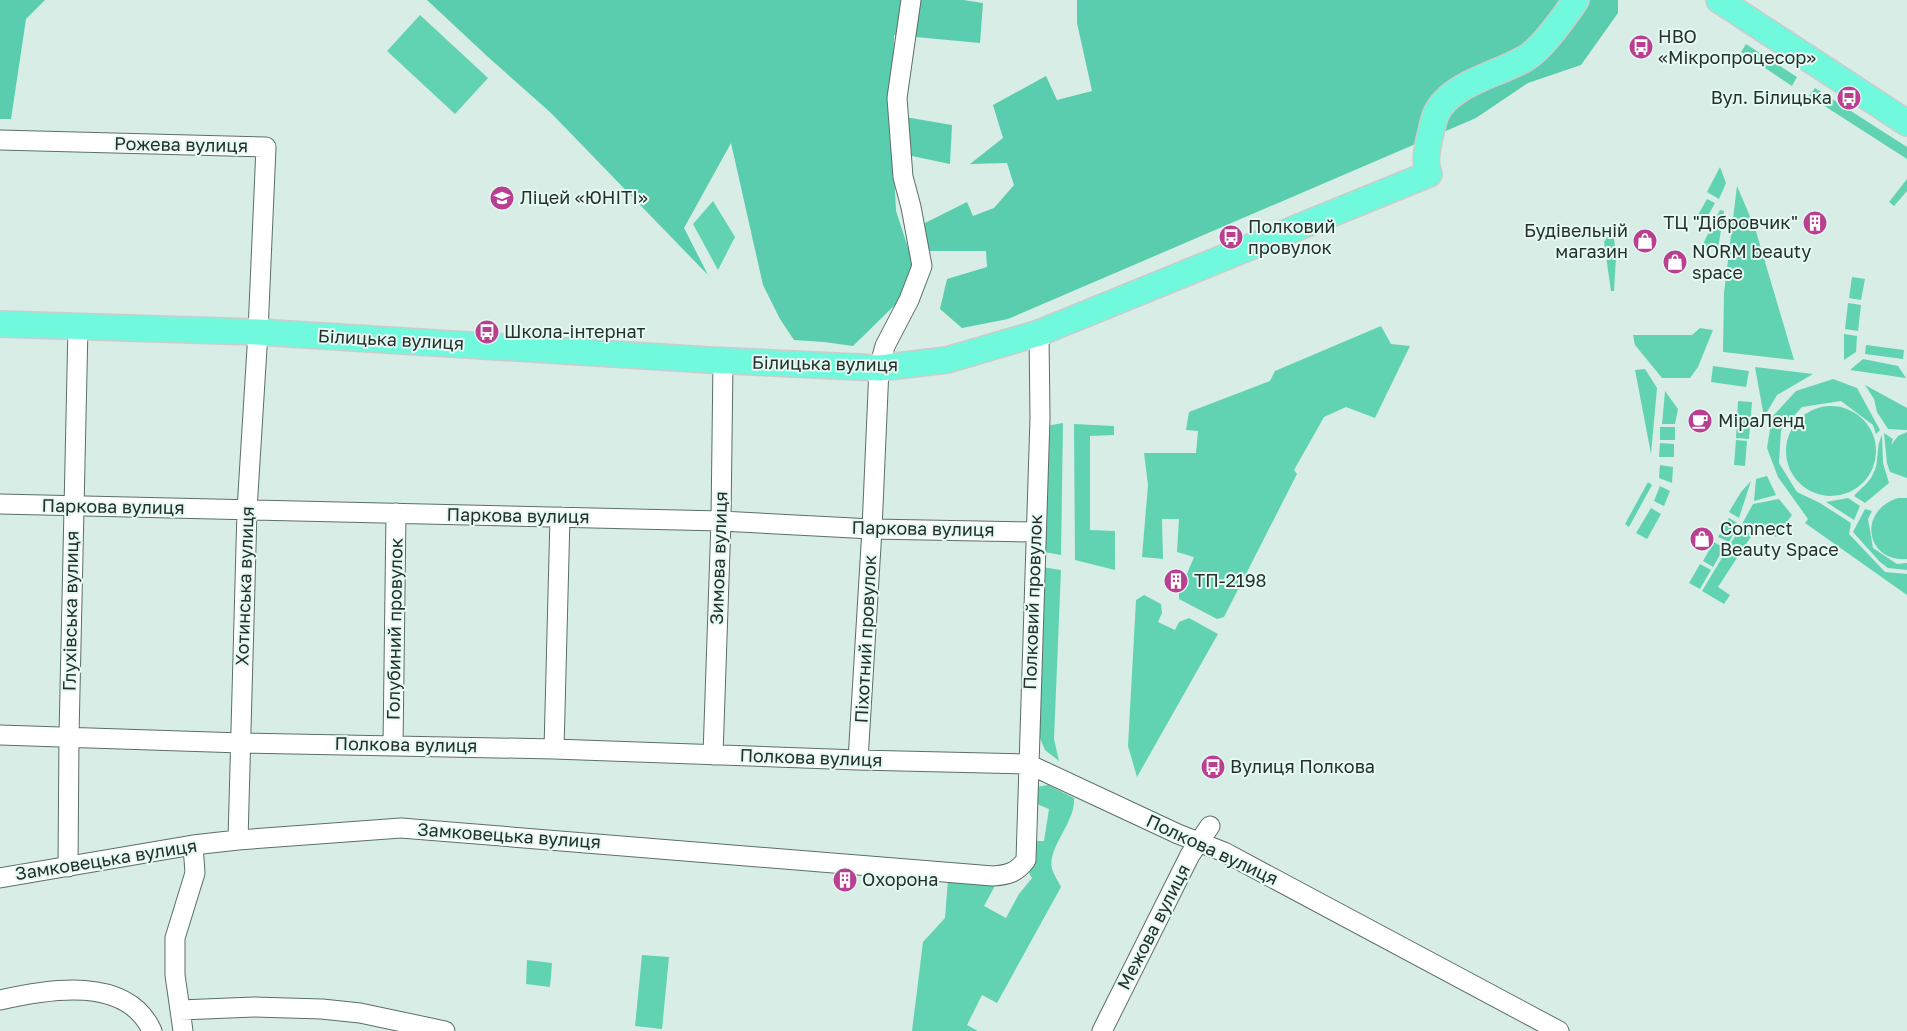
<svg xmlns="http://www.w3.org/2000/svg" width="1907" height="1031" font-family="'Golos Text',sans-serif">
  <style>
    .green { fill: #61d3b3 }
    .forest { fill: #59cdad }
    .lines { fill: none; stroke-linecap: round; stroke-linejoin: round }
    .minor-casing { stroke: #5b6f68; stroke-width: 21 }
    .major-casing { stroke: #cbcdcc; stroke-width: 28 }
    .minor { stroke: #fff; stroke-width: 19 }
    .major { stroke: #70f9dd; stroke-width: 25 }
    .labels { text-anchor: middle; stroke-width: 4; stroke-linejoin: round; paint-order: stroke }
    .poi-label { font-size: 18px; fill: #272f2c; stroke: #e4faf2; text-anchor: start }
    .street-label { font-size: 18px; fill: #272f2c; stroke: #e4faf2 }
  </style>
  <rect width="100%" height="100%" fill="#d7ede5"/>
  <!-- green -->
  <path class="green" d="M420,15L488,78L455,114L387,51Z
    M1746,44L1797,77L1792,86L1741,52Z
    M1815,88L1907,147V159L1809,96Z
    M1720,167L1726,183L1719,199L1707,192Z
    M1907,179V191L1894,206L1889,202Z
    M1737,186L1755,228L1794,360L1723,352L1724,293Z
    M1707,199L1715,203L1706,219L1698,215Z
    M713,201L735,237L718,270L693,224Z
    M1720,210L1724,211L1718,249L1702,246Z
    M1609,234L1614,238L1616,257L1614,291H1611L1604,242Z
    M1852,277L1865,279L1861,300L1849,298Z
    M1848,303L1861,305L1858,331L1845,329Z
    M1381,326L1391,344L1410,346L1375,418L1346,407L1324,417L1294,470L1297,474L1224,617L1217,619L1179,599V593L1194,557L1177,552L1179,519H1162L1163,559L1142,557L1148,485L1144,453H1196L1198,431L1186,430L1189,412L1270,381L1275,371Z
    M1700,328L1713,330L1698,367L1690,378H1662L1635,345L1633,335H1692Z
    M1844,334L1857,336L1856,352L1844,360Z
    M1866,345L1904,350L1903,359L1865,354Z
    M1863,359L1898,366L1906,378L1850,370Z
    M1713,366L1749,371L1746,387L1711,382Z
    M1755,367L1813,374L1777,395L1764,417Z
    M1645,369L1657,388L1651,454L1635,370Z
    M1833,379L1857,388L1880,430L1876,434L1873,425L1841,401L1802,407L1781,430L1779,463L1797,492L1820,503L1851,523L1849,534L1885,572L1907,574V595L1805,523L1808,519L1778,477L1767,448L1772,417L1796,391Z
    M1865,385L1907,408V430L1888,429L1877,412L1874,399Z
    M1665,391L1678,409L1675,424H1662Z
    M1738,401L1752,402L1749,439L1736,438Z
    M1786 451a45 45 0 1 1 90 0a45 45 0 1 1-90 0Z
    M1063,423L1061,555L1044,552L1046,426Z
    M1074,424L1114,426V435L1090,436V530L1115,531V570L1075,560Z
    M1660,427H1675V440H1660Z
    M1907,432V478L1890,472L1887,463L1884,433L1893,439L1891,445L1898,436Z
    M1882,435L1883,463L1889,483L1865,503L1854,496C1860,489 1870,482 1873,474C1880,462 1875,448 1882,435Z
    M1736,440L1747,441L1745,466L1734,465Z
    M1660,443L1674,444V457H1659Z
    M1660,465L1673,467L1672,483L1659,478Z
    M1767,476L1776,495L1754,501L1756,479Z
    M1751,481L1739,518L1729,512L1741,492Z
    M1648,482L1652,485L1629,527L1625,524Z
    M1660,486L1670,491L1664,506L1654,501Z
    M1848,498L1860,506L1854,520L1826,502Z
    M1898,498H1907V559C1866,562 1857,511 1898,498Z
    M1779,499L1792,515L1776,537L1760,525L1742,524L1753,504Z
    M1651,508L1661,514L1647,539L1636,533Z
    M1865,509L1872,511L1868,519L1873,548L1897,564L1907,563V570L1888,568L1880,562L1853,532Z
    M1729,518L1739,524L1729,542L1718,537Z
    M1740,528L1752,535L1718,587L1730,595L1724,604L1702,591Z
    M1714,542L1724,548L1713,567L1703,561Z
    M1700,564L1711,570L1700,589L1689,583Z
    M1042,567L1061,570L1054,739L1059,761L1045,750L1039,736Z
    M1144,595L1161,604L1162,613L1158,622L1175,630L1179,622L1189,618L1218,634L1137,777L1128,746L1136,600Z
    M1048,785L1074,798C1076,822 1047,847 1052,869C1054,875 1058,881 1061,887L997,1003L982,995L967,1025L978,1031H912L923,942L945,918L948,880L997,882L984,906L1006,918L1019,894L1032,878L1029,873L1031,846L1035,841H1044L1049,809L1039,805L1033,799L1036,787Z
    M642,955L669,957L662,1029L635,1026Z
    M527,960L552,963L550,987L526,984Z"/>
  <!-- forest -->
  <path class="forest" d="M0,0H45L26,19L11,119H0Z
    M427,0H963L983,3L980,43L894,35L893,115L952,125L950,164L893,152L896,211L913,263L898,302L853,346L824,342L794,340L780,319L763,285L731,143L684,228L708,275L551,113L487,56Z
    M1077,0H1618V13L1581,65L1528,83L1476,118L1008,319L962,328L940,309L947,279L987,267L986,251H922L919,226L967,202L973,216L994,208L1014,185L1007,163L970,164L1003,138L993,105L1046,76L1057,100L1092,91L1077,23Z"/>
  <g class="lines">
    <defs>
      <path id="minor" d="M0,140L266,147L258,332L247,510L238,840
        M0,504L721,521L872,529L1036,532
        M0,735L241,743L554,749L858,760L1028,764L1178,834L1224,852L1559,1031
        M393,745L396,513
        M554,749L560,517
        M713,755L721,521L723,361
        M858,760L872,529L879,368L885,346L909,300L922,266L911,207L903,177L897,98L911,0
        M68,867L69,736L78,326
        M0,878L193,845L238,840L401,828L993,876C1009,875 1017,872 1026,860L1040,418L1039,333
        M0,1000C48,989 127,975 152,1031
        M180,1010L254,1007L322,1009L360,1013L445,1031
        M183,1031L175,975V938L195,873L193,845
        M1102,1031L1190,855L1210,826"/>
      <path id="major" d="M1719,0L1907,123
        M0,324L258,332L709,360L879,368L947,360L1039,333L1429,174C1424,162 1427,149 1430,136C1432,129 1433,121 1436,114C1450,83 1500,74 1526,58C1543,48 1564,17 1576,0"/>
    </defs>
    <!-- minor casing -->
    <use href="#minor" class="minor-casing"/>
    <!-- major casing -->
    <use href="#major" class="major-casing"/>
    <!-- minor -->
    <use href="#minor" class="minor"/>
    <!-- major -->
    <use href="#major" class="major"/>
  </g>
  <!-- icons -->
  <defs>
    <symbol id="bus-disc" viewBox="-11 -11 22 22"><circle r="9.5" fill="#ba3f90" stroke="#e4faf2"/><path d="M-5-6H5V4H4V6H2V4H-2V6H-4V4H-5ZM-3.5-4V0h7V-4ZM-3.5 1.2v1.5H-2V1.2ZM2 1.2v1.5H3.5V1.2Z" fill="#fff"/></symbol>
    <symbol id="school-disc" viewBox="-11 -11 22 22"><circle r="9.5" fill="#ba3f90" stroke="#e4faf2"/><path d="M0-5L7-2L0 1L-7-2ZM-4 1L0 2.5L4 1V4Q0 6-4 4Z" fill="#fff"/></symbol>
    <symbol id="building-disc" viewBox="-11 -11 22 22"><circle r="9.5" fill="#ba3f90" stroke="#e4faf2"/><path d="M-4-6H4V6H1V3H-1V6H-4ZM-2.5-4.3h1.7v1.8h-1.7ZM.8-4.3h1.7v1.8H.8ZM-2.5-1h1.7V.8h-1.7ZM.8-1h1.7V.8H.8Z" fill="#fff"/></symbol>
    <symbol id="shop-disc" viewBox="-11 -11 22 22"><circle r="9.5" fill="#ba3f90" stroke="#e4faf2"/><path d="M-5-2.5h2.3a2.7 3.5 0 0 1 5.4 0H5L5.5 6h-11ZM-1.5-2.5h3a1.5 2.3 0 0 0-3 0Z" fill="#fff"/></symbol>
    <symbol id="cafe-disc" viewBox="-11 -11 22 22"><circle r="9.5" fill="#ba3f90" stroke="#e4faf2"/><path d="M-5.5-4.5H6V0H3Q3 3.5 0 3.5H-2.5Q-5.5 3.5-5.5 0ZM3-3.2v2h1.7v-2ZM-6 4.5H4V6H-6Z" fill="#fff"/></symbol>
  </defs>
  <g fill-rule="evenodd">
    <use href="#bus-disc" x="1627" y="33" width="28" height="28"/>
    <use href="#bus-disc" x="1835" y="84" width="28" height="28"/>
    <use href="#school-disc" x="488" y="184" width="28" height="28"/>
    <use href="#building-disc" x="1801" y="209" width="28" height="28"/>
    <use href="#bus-disc" x="1217" y="223" width="28" height="28"/>
    <use href="#shop-disc" x="1631" y="227" width="28" height="28"/>
    <use href="#shop-disc" x="1661" y="248" width="28" height="28"/>
    <use href="#bus-disc" x="473" y="318" width="28" height="28"/>
    <use href="#cafe-disc" x="1686" y="407" width="28" height="28"/>
    <use href="#shop-disc" x="1688" y="525" width="28" height="28"/>
    <use href="#building-disc" x="1162" y="567" width="28" height="28"/>
    <use href="#bus-disc" x="1199" y="753" width="28" height="28"/>
    <use href="#building-disc" x="831" y="866" width="28" height="28"/>
  </g>
  <g class="labels">
    <!-- poi labels -->
    <g class="poi-label">
      <text x="1658" y="43">НВО<tspan x="1658" dy="21">«Мікропроцесор»</tspan></text>
      <text x="1832" y="104" text-anchor="end">Вул. Білицька</text>
      <text x="520" y="204">Ліцей «ЮНІТІ»</text>
      <text x="1798" y="229" text-anchor="end">ТЦ "Дібровчик"</text>
      <text x="1248" y="233">Полковий<tspan x="1248" dy="21">провулок</tspan></text>
      <text x="1628" y="237" text-anchor="end">Будівельній<tspan x="1628" dy="21">магазин</tspan></text>
      <text x="1692" y="258">NORM beauty<tspan x="1692" dy="21">space</tspan></text>
      <text x="504" y="338">Школа-інтернат</text>
      <text x="1718" y="427">МіраЛенд</text>
      <text x="1720" y="535">Connect<tspan x="1720" dy="21">Beauty Space</tspan></text>
      <text x="1194" y="587">ТП-2198</text>
      <text x="1230" y="773">Вулиця Полкова</text>
      <text x="862" y="886">Охорона</text>
    </g>
    <!-- street labels -->
    <g class="street-label">
      <text transform="translate(181 145) rotate(1)" y="6">Рожева вулиця</text>
      <text transform="translate(391 340) rotate(3)" y="6">Білицька вулиця</text>
      <text transform="translate(825 364) rotate(1)" y="6">Білицька вулиця</text>
      <text transform="translate(113 507) rotate(1)" y="6">Паркова вулиця</text>
      <text transform="translate(518 516) rotate(1)" y="6">Паркова вулиця</text>
      <text transform="translate(923 529) rotate(1)" y="6">Паркова вулиця</text>
      <text transform="translate(719 558) rotate(-88)" y="6">Зимова вулиця</text>
      <text transform="translate(245 586) rotate(-88)" y="6">Хотинська вулиця</text>
      <text transform="translate(1033 602) rotate(-88)" y="6">Полковий провулок</text>
      <text transform="translate(71 611) rotate(-89)" y="6">Глухівська вулиця</text>
      <text transform="translate(395 629) rotate(-89)" y="6">Голубиний провулок</text>
      <text transform="translate(866 639) rotate(-87)" y="6">Піхотний провулок</text>
      <text transform="translate(406 745) rotate(1)" y="6">Полкова вулиця</text>
      <text transform="translate(811 758) rotate(2)" y="6">Полкова вулиця</text>
      <text transform="translate(509 836) rotate(4)" y="6">Замковецька вулиця</text>
      <text transform="translate(1212 850) rotate(25)" y="6">Полкова вулиця</text>
      <text transform="translate(106 860) rotate(-9)" y="6">Замковецька вулиця</text>
      <text transform="translate(1154 927) rotate(-63)" y="6">Межова вулиця</text>
    </g>
  </g>
</svg>
